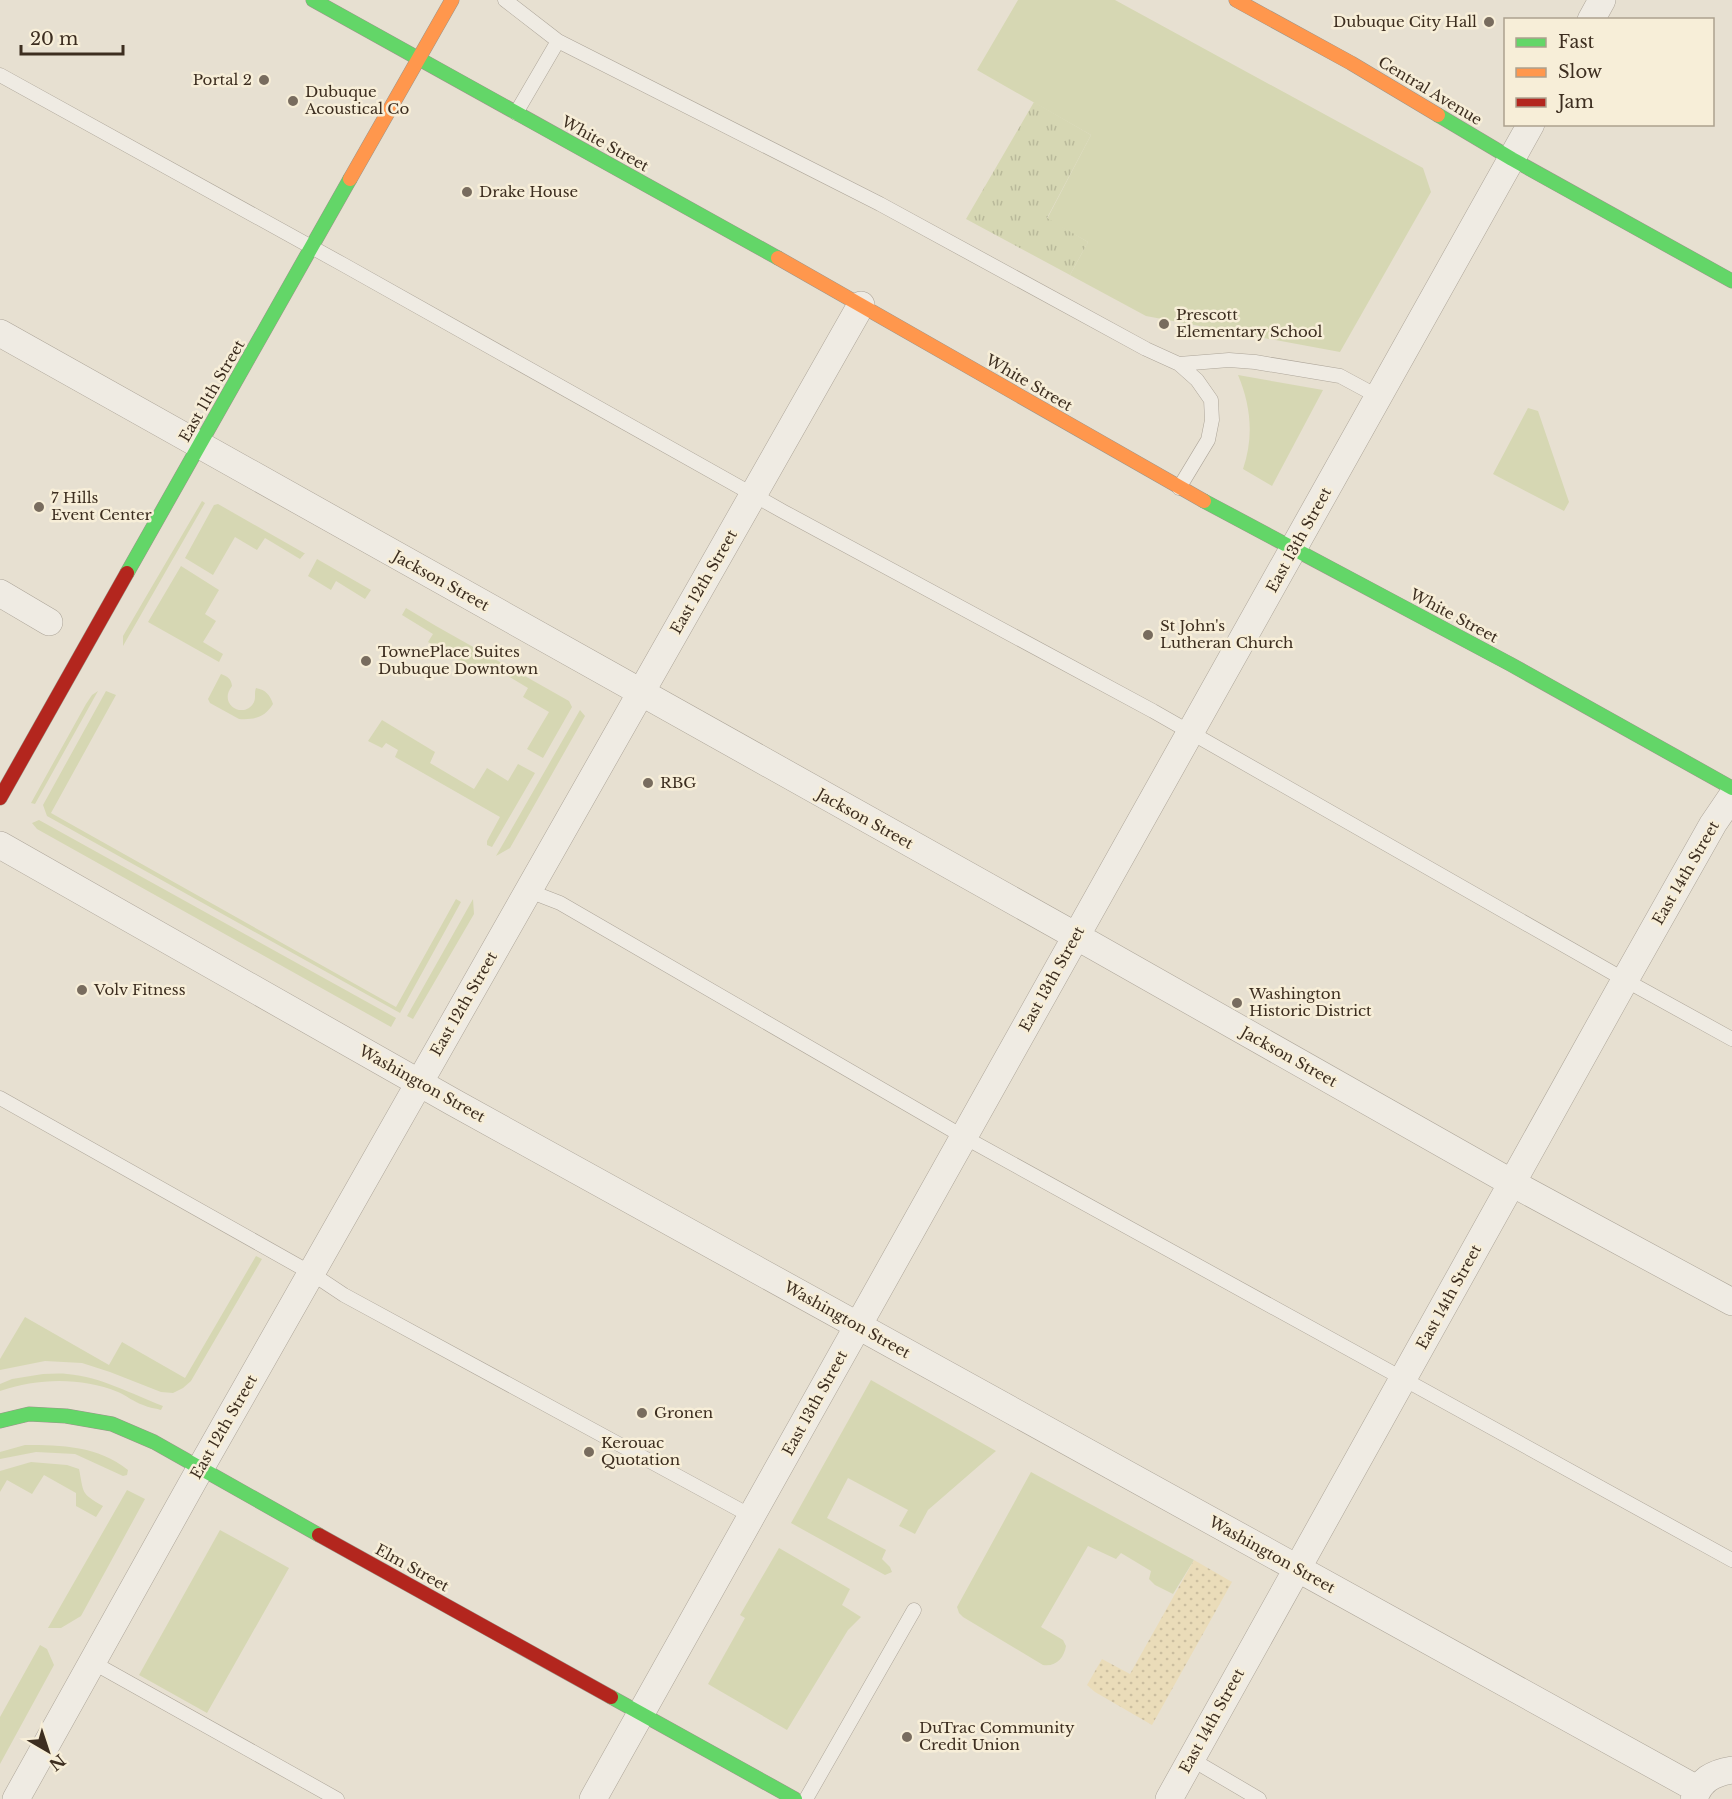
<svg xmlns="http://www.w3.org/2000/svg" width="1732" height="1799" font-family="'Libre Baskerville',serif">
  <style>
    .green { fill: #d6d7b3 }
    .sand { fill: url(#sand-dots) }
    .park { fill: url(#park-tufts) }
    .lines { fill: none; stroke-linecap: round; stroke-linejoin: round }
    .lane-casing { stroke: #ada599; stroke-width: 15 }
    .street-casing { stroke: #ada599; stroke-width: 28 }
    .fast-casing { stroke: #9c958a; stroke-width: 15 }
    .slow-casing { stroke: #9c958a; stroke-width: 15 }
    .jam-casing { stroke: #9c958a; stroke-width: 15 }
    .lane { stroke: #efebe3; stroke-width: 14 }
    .street { stroke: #efebe3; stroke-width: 27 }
    .fast { stroke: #63d668; stroke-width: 14 }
    .slow { stroke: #ff974d; stroke-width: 14 }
    .jam { stroke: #b3261e; stroke-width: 14 }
    .poi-dot { fill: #786c5e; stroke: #f7eed8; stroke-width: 2 }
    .labels { text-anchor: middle; stroke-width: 5; stroke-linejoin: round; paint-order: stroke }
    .poi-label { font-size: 15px; fill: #3d2e20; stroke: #f7eed8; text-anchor: start }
    .street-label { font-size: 15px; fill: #3d2e20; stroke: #f7eed8 }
  </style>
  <defs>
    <pattern id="sand-dots" width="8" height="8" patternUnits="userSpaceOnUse" patternTransform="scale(1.5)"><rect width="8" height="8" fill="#eadcb9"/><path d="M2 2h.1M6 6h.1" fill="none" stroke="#cabd9f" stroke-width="1.8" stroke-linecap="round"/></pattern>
    <pattern id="park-tufts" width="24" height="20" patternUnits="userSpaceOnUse" patternTransform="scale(1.5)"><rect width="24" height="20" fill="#d6d7b3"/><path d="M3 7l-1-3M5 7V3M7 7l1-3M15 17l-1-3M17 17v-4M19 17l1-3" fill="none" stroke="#b9b99a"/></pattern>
  </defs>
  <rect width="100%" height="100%" fill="#e7e0d1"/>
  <!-- green -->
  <path class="green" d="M1018,0H1115L1423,168L1431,192L1340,352L1146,316L1070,275L1088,242L1047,219L1091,135L977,70Z
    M1238,375L1323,390L1272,486L1243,469C1254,437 1251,406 1238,375Z
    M1528,408L1538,411L1569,502L1564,511L1493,474Z
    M202,501L205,503L123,646V636Z
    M218,504L304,553H305L300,559L265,538L257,550L235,537L213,575L185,558L214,505Z
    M317,559L371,590L365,599L336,581L331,590L308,576Z
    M181,566L219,590L205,614L216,621L203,642L223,654L219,662L148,622Z
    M406,608L436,626L569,701L572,707L543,758L527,749L549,712L523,697L528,688L490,665L484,676L428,642L433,634L402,615Z
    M221,674C228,677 231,678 232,686C217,705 245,720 254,702C256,697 254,693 256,688C266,690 270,695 273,704C265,717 255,720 239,719L210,703L208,699Z
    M98,691L35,804L31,803L86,704L92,695Z
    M106,691L116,695L51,813L396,1007L456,899L461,902L400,1013L47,816L43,805Z
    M580,710L585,716L510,848L496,856Z
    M382,720L435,752L430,763L474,789L487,768L508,781L518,764L535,773L492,847L487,845V841L500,817L395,757L398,750L386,743L382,748L368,741Z
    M39,820L396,1018L391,1027L37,829L32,823Z
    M473,899L474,914L413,1019L407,1016Z
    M256,1256L262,1259L191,1381L183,1388L173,1393L161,1392L110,1372L82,1363L45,1361L0,1370V1359L25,1317L109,1365L122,1342L185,1378Z
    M43,1374C51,1374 59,1373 67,1374C102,1377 131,1394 163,1406L161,1410C155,1408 149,1408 143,1405C134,1402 127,1396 118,1392C81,1377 38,1378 0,1391V1384L12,1379Z
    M871,1380L996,1451L928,1510L915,1534L899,1526L908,1510L848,1478L827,1518L886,1550L882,1559L890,1567L892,1572L885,1575L791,1523Z
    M25,1445C62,1445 98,1446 128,1470L127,1475L123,1476L75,1454L36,1452L0,1459V1452Z
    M31,1462L67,1465L79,1469C84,1493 80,1493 103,1506L96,1517L76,1506V1493L44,1475L32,1494L7,1480L0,1492V1471Z
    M1031,1472L1194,1560L1173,1594L1155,1585L1149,1579L1151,1571L1121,1553L1116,1559L1088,1546L1041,1627L1063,1640L1066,1646C1064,1658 1056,1667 1043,1665L963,1617L959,1613L957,1607Z
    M127,1490L145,1499L81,1616L61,1628H48Z
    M220,1530L289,1568L207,1713L139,1675Z
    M779,1548L850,1589L842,1605L861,1617L848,1630L787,1730L708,1684L745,1618L740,1615Z
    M40,1645L47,1649L54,1665L0,1764V1717Z"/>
  <!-- sand -->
  <path class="sand" d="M1194,1560L1232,1582L1152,1725L1095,1692L1087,1685L1102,1659L1130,1674Z"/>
  <!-- park -->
  <path class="park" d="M1034,102L1091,135L1047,218L1088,242L1070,275L966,219Z"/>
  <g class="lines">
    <defs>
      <path id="lane" d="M505,0L558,41L880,204L1146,349L1179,364L1197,380L1211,400L1212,420L1208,440L1179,488
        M0,75L344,265L784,512L1153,711L1625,980L1732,1039
        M516,113L558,41
        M1179,364L1229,360L1255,362L1340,376L1379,397
        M529,891L560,903L964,1137L1732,1560
        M0,1098L311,1273L344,1295L751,1516
        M92,1662L337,1799
        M1191,1759L1259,1799
        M806,1799L914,1610"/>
      <path id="street" d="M1591,20L1602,0
        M0,333L1076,936L1512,1183L1732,1302
        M0,593L49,622
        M0,845L453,1102L1697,1789
        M16,1799L200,1469L861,305
        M593,1799L1531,124
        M1169,1799L1625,980L1713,824L1732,796
        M1694,1799C1700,1780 1713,1773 1732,1770"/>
      <path id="fast" d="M313,0L778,258
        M1438,115L1512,159L1732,281
        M1204,501L1510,664L1732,788
        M127,573L350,179
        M0,1421L29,1414L66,1416L112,1424L154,1442L319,1535
        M611,1697L795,1799"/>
      <path id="slow" d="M1236,0L1351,63L1438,115
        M350,179L452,0
        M778,258L1204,501"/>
      <path id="jam" d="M0,798L127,573
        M319,1535L611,1697"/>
    </defs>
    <!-- lane casing -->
    <use href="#lane" class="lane-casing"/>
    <!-- street casing -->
    <use href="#street" class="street-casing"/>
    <!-- fast casing -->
    <use href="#fast" class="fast-casing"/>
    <!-- slow casing -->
    <use href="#slow" class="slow-casing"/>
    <!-- jam casing -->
    <use href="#jam" class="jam-casing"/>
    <!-- lane -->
    <use href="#lane" class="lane"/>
    <!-- street -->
    <use href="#street" class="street"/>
    <!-- fast -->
    <use href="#fast" class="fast"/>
    <!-- slow -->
    <use href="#slow" class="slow"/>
    <!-- jam -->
    <use href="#jam" class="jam"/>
  </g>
  <!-- markers -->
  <g class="poi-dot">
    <circle cx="1489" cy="22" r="6"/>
    <circle cx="264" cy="80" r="6"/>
    <circle cx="293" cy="101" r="6"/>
    <circle cx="467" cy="192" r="6"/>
    <circle cx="1164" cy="324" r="6"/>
    <circle cx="39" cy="507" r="6"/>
    <circle cx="1148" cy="635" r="6"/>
    <circle cx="366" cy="661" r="6"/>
    <circle cx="648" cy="783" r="6"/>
    <circle cx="82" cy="990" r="6"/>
    <circle cx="1237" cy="1003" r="6"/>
    <circle cx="642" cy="1413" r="6"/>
    <circle cx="589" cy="1452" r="6"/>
    <circle cx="907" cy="1737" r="6"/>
  </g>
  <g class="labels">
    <!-- poi labels -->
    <g class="poi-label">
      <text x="1477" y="27" text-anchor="end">Dubuque City Hall</text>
      <text x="252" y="85" text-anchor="end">Portal 2</text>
      <text x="305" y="97">Dubuque<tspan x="305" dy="17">Acoustical Co</tspan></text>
      <text x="479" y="197">Drake House</text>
      <text x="1176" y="320">Prescott<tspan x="1176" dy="17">Elementary School</tspan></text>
      <text x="51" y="503">7 Hills<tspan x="51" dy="17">Event Center</tspan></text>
      <text x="1160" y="631">St John's<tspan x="1160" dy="17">Lutheran Church</tspan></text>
      <text x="378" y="657">TownePlace Suites<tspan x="378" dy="17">Dubuque Downtown</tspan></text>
      <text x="660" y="788">RBG</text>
      <text x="94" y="995">Volv Fitness</text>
      <text x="1249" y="999">Washington<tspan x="1249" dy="17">Historic District</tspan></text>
      <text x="654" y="1418">Gronen</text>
      <text x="601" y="1448">Kerouac<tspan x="601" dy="17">Quotation</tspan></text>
      <text x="919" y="1733">DuTrac Community<tspan x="919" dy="17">Credit Union</tspan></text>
    </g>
    <!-- street labels -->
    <g class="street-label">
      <text transform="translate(1430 91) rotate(31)" y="5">Central Avenue</text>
      <text transform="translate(605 144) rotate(29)" y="5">White Street</text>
      <text transform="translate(1029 383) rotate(30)" y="5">White Street</text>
      <text transform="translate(212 391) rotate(-60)" y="5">East 11th Street</text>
      <text transform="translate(1299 540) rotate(-61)" y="5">East 13th Street</text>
      <text transform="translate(441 581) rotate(29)" y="5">Jackson Street</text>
      <text transform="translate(704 582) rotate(-60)" y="5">East 12th Street</text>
      <text transform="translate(1454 616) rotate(28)" y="5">White Street</text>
      <text transform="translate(865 819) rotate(29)" y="5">Jackson Street</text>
      <text transform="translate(1686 873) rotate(-60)" y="5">East 14th Street</text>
      <text transform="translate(1052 979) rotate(-61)" y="5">East 13th Street</text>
      <text transform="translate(464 1004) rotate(-60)" y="5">East 12th Street</text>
      <text transform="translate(1289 1057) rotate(29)" y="5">Jackson Street</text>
      <text transform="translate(422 1084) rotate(29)" y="5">Washington Street</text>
      <text transform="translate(1449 1297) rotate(-61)" y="5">East 14th Street</text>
      <text transform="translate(847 1320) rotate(29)" y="5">Washington Street</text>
      <text transform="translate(815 1403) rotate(-61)" y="5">East 13th Street</text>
      <text transform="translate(224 1427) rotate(-60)" y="5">East 12th Street</text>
      <text transform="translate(1272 1555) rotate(29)" y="5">Washington Street</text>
      <text transform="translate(412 1568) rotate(29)" y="5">Elm Street</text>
      <text transform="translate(1212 1721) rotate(-61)" y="5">East 14th Street</text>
    </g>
  </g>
  <!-- legend -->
  <rect x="1504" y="18" width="210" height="108" fill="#f7eed8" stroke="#ada18e" stroke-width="1.5"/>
  <rect x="1516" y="38" width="30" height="9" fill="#63d668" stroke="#ada18e" stroke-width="1.5"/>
  <text x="1558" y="48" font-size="18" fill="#3d2e20">Fast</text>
  <rect x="1516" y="68" width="30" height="9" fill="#ff974d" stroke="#ada18e" stroke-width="1.5"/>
  <text x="1558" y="78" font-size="18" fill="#3d2e20">Slow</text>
  <rect x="1516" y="98" width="30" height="9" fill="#b3261e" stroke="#ada18e" stroke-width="1.5"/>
  <text x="1558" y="108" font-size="18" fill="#3d2e20">Jam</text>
  <!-- north arrow -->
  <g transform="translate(48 1751) rotate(141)" stroke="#f7eed8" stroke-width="4.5" paint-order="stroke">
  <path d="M0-4.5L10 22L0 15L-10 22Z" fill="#3d2e20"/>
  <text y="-9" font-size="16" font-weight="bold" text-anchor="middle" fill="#3d2e20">N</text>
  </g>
  <!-- scale -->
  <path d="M21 45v9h102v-9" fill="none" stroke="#3d2e20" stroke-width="3"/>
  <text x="30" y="45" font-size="18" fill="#3d2e20" stroke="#f7eed8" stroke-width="4.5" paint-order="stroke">20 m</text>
</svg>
